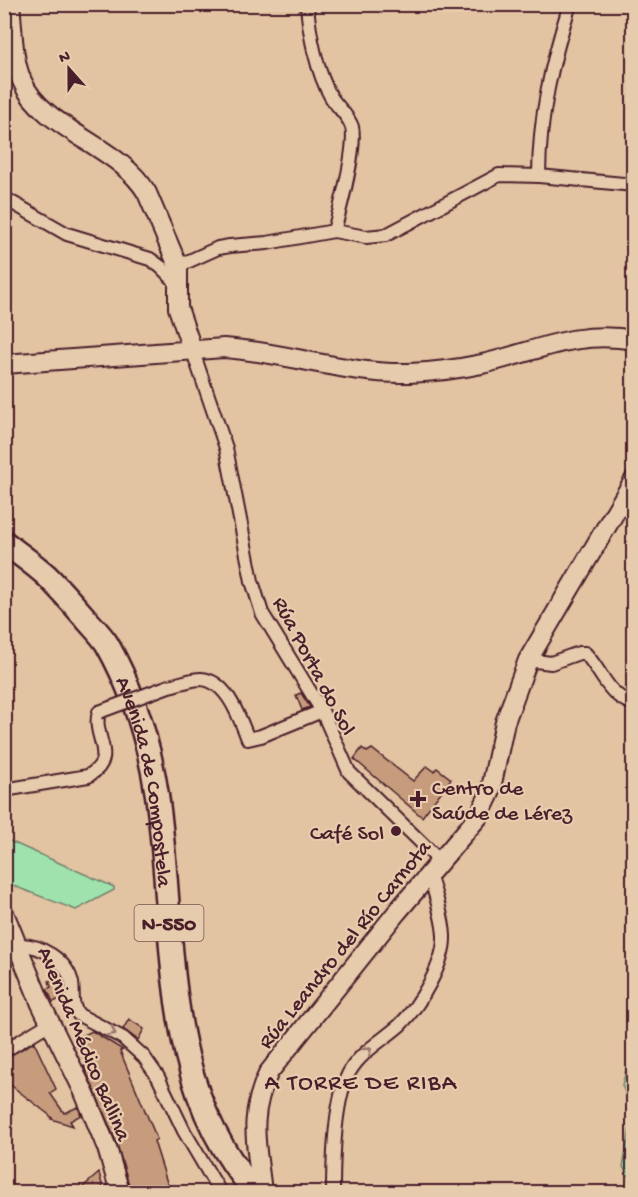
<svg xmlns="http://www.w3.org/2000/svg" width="638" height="1197" font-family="'Gochi Hand',sans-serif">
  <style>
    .built { fill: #d7b495 }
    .green { fill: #9fe2ad; stroke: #74806c; stroke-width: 1.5 }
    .building { fill: #c69c7d; stroke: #4a1f2b; stroke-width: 1.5 }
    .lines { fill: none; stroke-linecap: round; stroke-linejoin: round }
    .street-casing { stroke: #4a1f2b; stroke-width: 16 }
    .secondary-casing { stroke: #4a1f2b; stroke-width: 22 }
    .highway-casing { stroke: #4a1f2b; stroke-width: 27 }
    .street { stroke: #e6ccad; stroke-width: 12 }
    .secondary { stroke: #e6ccad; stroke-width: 18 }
    .highway { stroke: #e6ccad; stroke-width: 22 }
    .street-bridge-casing { stroke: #4a1f2b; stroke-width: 16; stroke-linecap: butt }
    .street-bridge { stroke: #e6ccad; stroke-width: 12 }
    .oneway { stroke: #98766c }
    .poi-dot { fill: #4a1f2b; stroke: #e6ccad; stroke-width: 2 }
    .labels { text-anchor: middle; stroke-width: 4.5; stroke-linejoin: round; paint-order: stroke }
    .shield { fill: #e6ccad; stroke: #795352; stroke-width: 1.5 }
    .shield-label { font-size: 21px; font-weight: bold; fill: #4a1f2b }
    .street-label { font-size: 22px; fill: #4a1f2b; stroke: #e6ccad }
    .poi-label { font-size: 22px; fill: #4a1f2b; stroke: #e6ccad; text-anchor: start }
    .neighbourhood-label { font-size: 24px; letter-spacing: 1.5px; fill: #4a1f2b; stroke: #e6ccad }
  </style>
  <rect width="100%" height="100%" fill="#e2c3a2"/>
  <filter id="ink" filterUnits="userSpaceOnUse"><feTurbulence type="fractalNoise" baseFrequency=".0167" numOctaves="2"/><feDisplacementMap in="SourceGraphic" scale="12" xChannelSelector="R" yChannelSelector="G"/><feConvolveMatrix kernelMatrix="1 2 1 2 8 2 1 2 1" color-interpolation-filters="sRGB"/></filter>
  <g filter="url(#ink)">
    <!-- built -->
    <path class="built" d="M622,5H633V35Z"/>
    <!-- green -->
    <path class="green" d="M5,839L114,887V890L76,910L11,885L5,867Z
      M633,1047L634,1182H633L623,1167L633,1113L622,1085Z"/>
    <!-- building -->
    <path class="building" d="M301,693L310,707L302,710L296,695Z
      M362,748L367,752L372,749L413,781L427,766L434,771L437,768L451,779L422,817L354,759Z
      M60,976L64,985L65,997L53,1002L47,989L51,987L49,981Z
      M129,1019L144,1029L138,1040L123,1029Z
      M92,1031L123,1050L120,1051L157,1139L154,1141L170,1192H131L117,1144L84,1066L87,1064L74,1040Z
      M34,1042L56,1089L50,1093L64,1113L78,1107L81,1115L70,1121L73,1126L51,1119L52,1118L48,1114L4,1080V1059Z
      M99,1173L104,1192H77Z"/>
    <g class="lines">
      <defs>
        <path id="street" d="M307,4C309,33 317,73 331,97C338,108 348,115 352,127C357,148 340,209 334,231
          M539,176C539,117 552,61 570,4
          M4,198L67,234L150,259L161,267L178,284
          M178,266L218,248L230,246L267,243L334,231L366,237L386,235L499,175L539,176L634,185
          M192,349L226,448L252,581L262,613L322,711L349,772L440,861
          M528,660L551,663L579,653H585C602,671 607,696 634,704
          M169,686C179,684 191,679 201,679C227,680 240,719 248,739L261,736L322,711
          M4,790L88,776C120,757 91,737 99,712
          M18,945C40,944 67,960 72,983C74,995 70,1005 79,1015L123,1038L144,1057L158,1077L184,1131L220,1192
          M4,1051L50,1023
          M333,1192C333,1161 334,1098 350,1071C361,1052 383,1040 400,1025C419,1006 445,963 444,936C443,916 435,894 429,874"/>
        <path id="secondary" d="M10,4C13,29 12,58 22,81C42,129 120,146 147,193L178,266V308L192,349
          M4,364L224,348C286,352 347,375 409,373C434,372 458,369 482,364C536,352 576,329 634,340
          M4,913L41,1004L83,1090L107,1148L120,1192
          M262,1192C257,1146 247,1117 269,1072L397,912L479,816L490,793L505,722L528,660L634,480"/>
        <g id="highway">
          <path id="s1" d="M4,542C19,554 34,564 47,576C61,590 74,605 87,620C94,628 102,636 107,644C133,690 149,743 157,795C177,928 158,1086 256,1192"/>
        </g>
      </defs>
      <!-- street casing -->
      <use href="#street" class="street-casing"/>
      <!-- secondary casing -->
      <use href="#secondary" class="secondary-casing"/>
      <!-- highway casing -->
      <use href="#highway" class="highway-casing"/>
      <!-- street -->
      <use href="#street" class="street"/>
      <!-- secondary -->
      <use href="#secondary" class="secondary"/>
      <!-- highway -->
      <use href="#highway" class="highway"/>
      <defs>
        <path id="street-bridge" d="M99,712L169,686"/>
      </defs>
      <!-- street-bridge casing -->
      <use href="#street-bridge" class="street-bridge-casing"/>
      <!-- street-bridge -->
      <use href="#street-bridge" class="street-bridge"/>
    </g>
    <!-- one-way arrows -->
    <defs><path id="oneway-chevron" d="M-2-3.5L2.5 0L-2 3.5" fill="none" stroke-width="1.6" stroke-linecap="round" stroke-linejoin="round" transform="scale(1.5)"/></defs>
    <g class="oneway">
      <use href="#oneway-chevron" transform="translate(112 1032) rotate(27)"/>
      <use href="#oneway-chevron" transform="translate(368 1051) rotate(-41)"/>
    </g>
  </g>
  <!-- markers -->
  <g class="poi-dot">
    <path d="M415 790h6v6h6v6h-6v6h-6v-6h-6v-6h6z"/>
    <circle cx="396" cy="831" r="6"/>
  </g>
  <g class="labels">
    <!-- shield labels -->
    <rect class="shield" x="134.5" y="905" width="69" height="36" rx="4.5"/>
    <g class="shield-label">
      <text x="169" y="930">N-550</text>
    </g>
    <!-- street labels -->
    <g class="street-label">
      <text transform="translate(316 665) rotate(62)" y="8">Rúa Porta do Sol</text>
      <text dy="8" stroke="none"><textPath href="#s1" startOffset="290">Avenida de Compostela</textPath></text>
      <text transform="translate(343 943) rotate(-51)" y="8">Rúa Leandro del Río Carnota</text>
      <text transform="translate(86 1043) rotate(67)" y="8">Avenida Médico Ballina</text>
    </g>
    <!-- poi labels -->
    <g class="poi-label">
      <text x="432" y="794">Centro de<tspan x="432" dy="25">Saúde de Lérez</tspan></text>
      <text x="384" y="839" text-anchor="end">Café Sol</text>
    </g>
    <!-- neighbourhood labels -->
    <g class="neighbourhood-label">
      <text x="361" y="1089">A TORRE DE RIBA</text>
    </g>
  </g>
  <!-- margin -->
  <rect width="638" height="1197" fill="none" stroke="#e6ccad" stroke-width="24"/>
  <rect x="12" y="12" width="614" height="1173" fill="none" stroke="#4a1f2b" stroke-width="2" filter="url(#ink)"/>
  <!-- north arrow -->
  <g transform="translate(69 69) rotate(339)" stroke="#e6ccad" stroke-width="4.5" paint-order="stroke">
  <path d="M0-4.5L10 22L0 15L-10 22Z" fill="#4a1f2b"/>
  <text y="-9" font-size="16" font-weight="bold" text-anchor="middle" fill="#4a1f2b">N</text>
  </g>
</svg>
